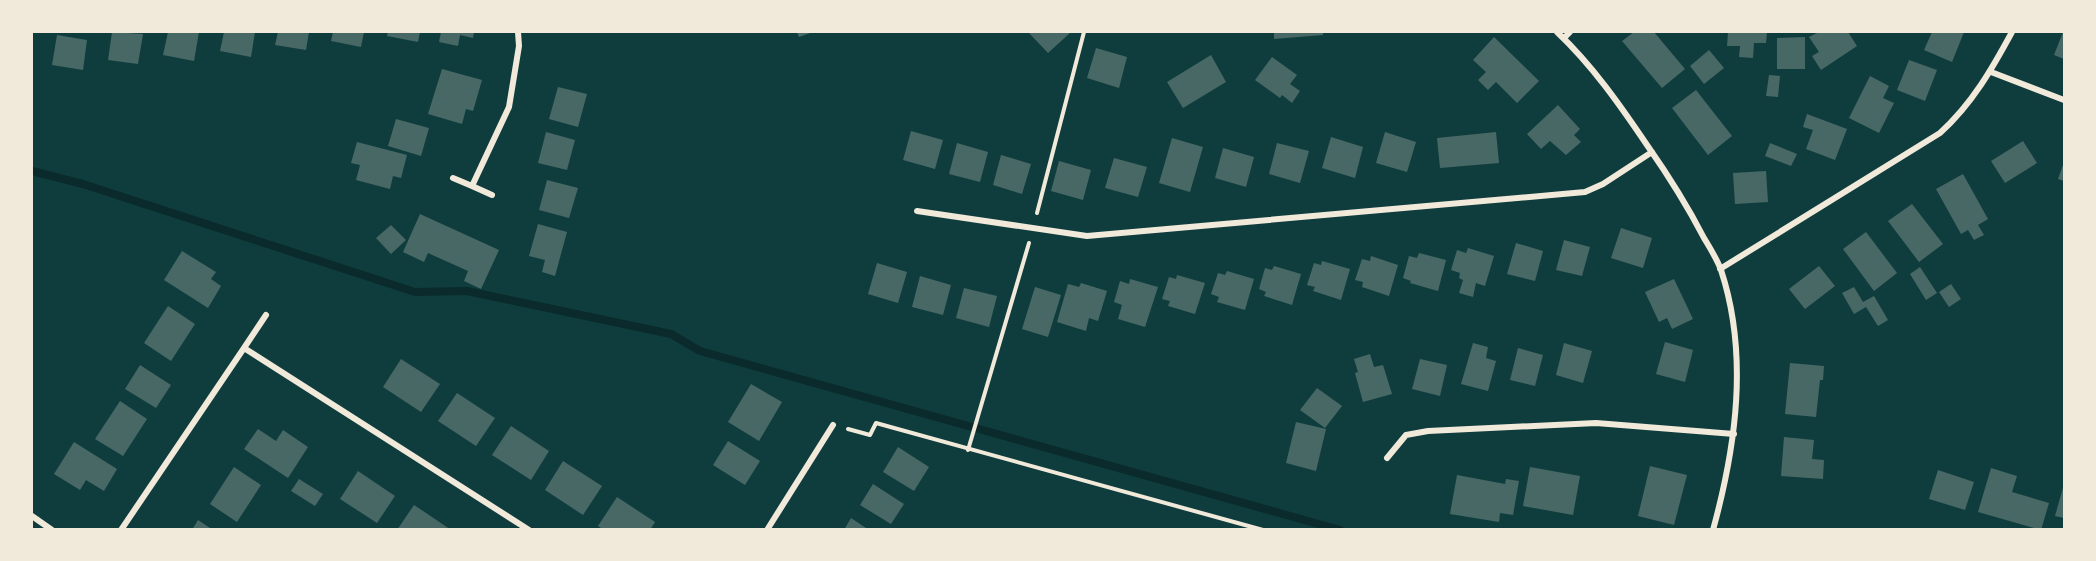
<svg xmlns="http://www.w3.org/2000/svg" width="2096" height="561" font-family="Signika,sans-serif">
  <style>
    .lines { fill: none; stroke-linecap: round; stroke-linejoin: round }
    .stream { stroke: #0a2a2b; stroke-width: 8 }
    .building { fill: #486865 }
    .path { stroke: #f1e9da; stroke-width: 4 }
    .minor { stroke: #f1e9da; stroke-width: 6 }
  </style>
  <rect width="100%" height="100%" fill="#0f3d3e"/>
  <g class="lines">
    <!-- stream -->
    <path class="stream" d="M32,171L83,184L415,292L467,291L671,334L700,351L1340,530"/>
  </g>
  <!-- building -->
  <path class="building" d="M112,32L143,34L138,64L108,60Z
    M168,32H199L194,61L163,55Z
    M224,32H255L251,57L220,51Z
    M278,32H309L306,50L275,45Z
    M333,32H364L361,47L331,41Z
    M388,32H420L418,42L387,36Z
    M441,32H474L473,38L460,35L458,46L439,42Z
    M797,32H813L799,37Z
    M1031,32H1069L1070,33L1048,53L1029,33Z
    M1274,32H1323V35L1274,39Z
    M1634,32H1654L1685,69L1662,88L1622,41Z
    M1728,32H1767L1766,43H1754L1753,58L1739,57L1740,46H1727Z
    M1819,32H1848L1857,46L1821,70L1812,56L1819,52L1809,37Z
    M1932,32H1964L1952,62L1924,50Z
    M2063,32H2064V59L2054,55Z
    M57,35L87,40L83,70L52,65Z
    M1494,37L1539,81L1517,103L1496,82L1488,90L1478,80L1486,72L1473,60Z
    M1805,37V69H1777V38Z
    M1096,48L1127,57L1119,88L1087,78Z
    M1709,50L1724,68L1704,84L1690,66Z
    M1211,55L1226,82L1183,108L1167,82Z
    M1272,57L1297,75L1290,84L1300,91L1292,103L1282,95L1280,98L1255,80Z
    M1909,60L1937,70L1925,101L1897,90Z
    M442,69L482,80L473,111L466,109L462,124L428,114Z
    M1769,75L1780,76L1778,97L1766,96Z
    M1870,76L1889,86L1883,98L1894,103L1879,133L1849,118Z
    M558,87L587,94L578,127L549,119Z
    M1696,90L1732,136L1708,155L1672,108Z
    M1558,105L1580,129L1574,135L1581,142L1566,155L1550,141L1541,149L1527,134Z
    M1807,114L1847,129L1835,160L1806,149L1813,130L1803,127Z
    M396,119L429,128L421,156L388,146Z
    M911,131L943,140L935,169L903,160Z
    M546,132L575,140L567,170L538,163Z
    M1385,132L1416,142L1407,172L1376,163Z
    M1496,132L1499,163L1440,168L1437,138Z
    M1331,137L1363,147L1355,178L1322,168Z
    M1172,138L1203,147L1190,192L1159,183Z
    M2023,141L2037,163L2005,183L1991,161Z
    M357,142L407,155L401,178L393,176L390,189L356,180L360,165L351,163Z
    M957,143L988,152L980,182L949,174Z
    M1277,143L1309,151L1300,183L1269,174Z
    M1770,143L1797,154L1791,166L1765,156Z
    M1223,148L1254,157L1246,187L1215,178Z
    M1001,155L1031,164L1022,194L993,185Z
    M1114,158L1147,167L1138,197L1105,188Z
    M1059,161L1091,170L1083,200L1051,191Z
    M2064,162V181L2058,179Z
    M1766,171L1768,202L1735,204L1733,173Z
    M1963,174L1988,219L1978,225L1984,235L1974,240L1968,230L1961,234L1936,189Z
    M547,180L578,188L569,218L539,210Z
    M1912,204L1943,244L1919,262L1888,221Z
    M420,214L499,250L481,289L464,281L468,271L428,253L424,262L403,252Z
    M538,224L567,232L555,276L542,272L545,260L529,256Z
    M391,225L406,240L391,254L376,238Z
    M1621,228L1652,238L1643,268L1611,258Z
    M1866,232L1897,273L1874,291L1843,249Z
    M1564,240L1590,247L1582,276L1556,270Z
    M1516,243L1543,251L1535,281L1507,274Z
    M1468,248L1494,256L1485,286L1476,283L1473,297L1459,293L1463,280L1459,278L1460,273L1451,270L1457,250L1466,253Z
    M182,251L216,272L211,279L221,286L208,308L164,280Z
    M1419,253L1446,260L1438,291L1410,283L1411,281L1403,278L1409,256L1417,258Z
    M1371,256L1398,265L1389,296L1362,287L1363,282L1355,280L1362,259L1370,261Z
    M1322,261L1350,269L1341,300L1313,291L1315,287L1307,285L1314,263L1321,265Z
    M877,263L907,272L898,303L868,294Z
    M1274,266L1301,274L1292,305L1264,296L1266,292L1259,289L1265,268L1272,270Z
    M1819,266L1835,286L1805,309L1789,289Z
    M1920,267L1937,293L1926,300L1910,274Z
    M1227,271L1254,279L1245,310L1217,302L1219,297L1211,294L1218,273L1225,275Z
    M1177,275L1205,283L1195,314L1168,306L1170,301L1162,299L1169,277L1176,279Z
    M920,276L951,285L943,315L912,307Z
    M1130,279L1158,287L1145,327L1118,319L1122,305L1114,302L1120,281L1129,284Z
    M1674,279L1693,319L1672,329L1667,318L1659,322L1645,292Z
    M1081,283L1107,291L1098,321L1089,318L1086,331L1057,322L1068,284L1079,287Z
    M1951,284L1961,299L1949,307L1939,292Z
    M1035,287L1061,295L1048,337L1022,329Z
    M1854,287L1863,302L1874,296L1888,320L1878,326L1866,307L1854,314L1842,293Z
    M964,288L997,296L989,327L956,318Z
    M168,306L195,324L171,361L144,343Z
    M1665,342L1693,350L1685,382L1656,374Z
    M1473,343L1488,347L1486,358L1496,361L1488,391L1461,384Z
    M1564,343L1592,351L1583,383L1556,375Z
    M1518,348L1543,355L1535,386L1510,380Z
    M1370,354L1374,367L1383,365L1392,394L1363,402L1355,373L1358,372L1354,359Z
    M401,359L440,384L421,412L383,387Z
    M1420,359L1447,365L1440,396L1412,389Z
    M1790,363L1824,366L1823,380H1820L1816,417L1785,414Z
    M140,365L171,385L156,408L125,389Z
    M751,384L782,402L759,441L728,422Z
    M1317,388L1342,406L1325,428L1300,410Z
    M457,393L495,418L476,446L438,421Z
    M120,401L147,419L123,456L95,439Z
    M1296,422L1326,429L1316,471L1286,463Z
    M511,426L549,451L531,480L492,455Z
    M258,429L276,441L283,430L308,447L288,478L244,449Z
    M1784,437L1814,440L1812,459L1824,460L1823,479L1781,476Z
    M728,441L760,461L745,485L713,465Z
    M74,442L117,469L104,491L86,480L80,490L54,474Z
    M898,447L929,467L914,491L883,472Z
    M563,461L602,486L583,515L545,490Z
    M1650,466L1687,475L1674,525L1638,516Z
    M234,467L261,485L237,522L210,504Z
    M1530,467L1580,476L1573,515L1523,506Z
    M1991,468L2017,476L2012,492L2049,503L2041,530L1978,512Z
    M1938,470L1974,482L1965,510L1929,499Z
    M358,471L395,496L377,523L340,499Z
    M1457,475L1505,484L1506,479L1519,481L1513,515L1500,513L1499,522L1450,514Z
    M299,479L323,494L315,506L291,491Z
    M873,484L904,504L891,524L860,505Z
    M2064,484V518L2055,516Z
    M617,497L655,522L650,530H604L598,526Z
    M414,505L432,517L451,530H397Z
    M851,518L869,530H844Z
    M198,520L213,530H192Z"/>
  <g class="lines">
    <!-- path -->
    <path class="path" d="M1037,213L1084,32
      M848,429L870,435L876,423L1263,530
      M968,450L1029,243"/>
    <!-- minor -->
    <path class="minor" d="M1557,32C1592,65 1620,105 1647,145C1668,175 1687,205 1704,238C1710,248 1717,259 1721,270C1749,355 1736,446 1713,530
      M1564,38L1570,32
      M1991,72L2064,100
      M453,178L472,186
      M492,195L472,186L509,107L519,46L518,32
      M917,211L1087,236L1585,192L1603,184L1652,152
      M1720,269L1940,133C1972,104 1992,69 2012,32
      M244,348L266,315
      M1387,458L1406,435L1428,431L1596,423L1734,434
      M32,516L52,530
      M121,530L244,348L529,530
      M767,530L833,425"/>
  </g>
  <!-- border -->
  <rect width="2096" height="561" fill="none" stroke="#f1e9da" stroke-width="66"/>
</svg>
